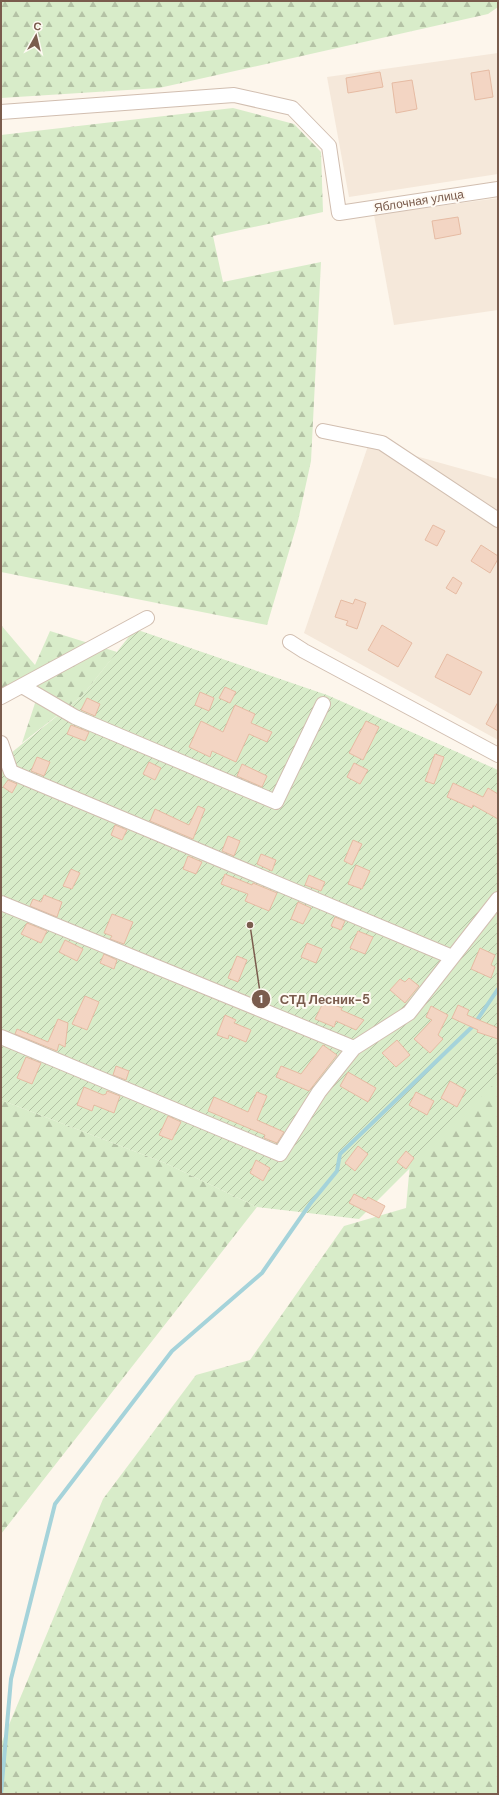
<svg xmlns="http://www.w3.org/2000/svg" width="499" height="1795" font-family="'DM Sans',sans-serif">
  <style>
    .residential { fill: #f5e8da }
    .forest { fill: url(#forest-firs) }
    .garden { fill: url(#garden-furrows) }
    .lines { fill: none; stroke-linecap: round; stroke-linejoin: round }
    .stream { stroke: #a5d3da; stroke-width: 4 }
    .building { fill: #f3d5c3; stroke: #e6bba3 }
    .minor-casing { stroke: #d1beb0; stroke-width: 16 }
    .minor { stroke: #fff; stroke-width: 14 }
    .labels { text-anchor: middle; stroke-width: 4; stroke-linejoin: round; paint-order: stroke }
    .street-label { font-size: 12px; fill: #7a5c4d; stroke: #fffaf3 }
    .leader { fill: none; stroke: #7a5c4d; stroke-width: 1.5 }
    .callout-dot { fill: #7a5c4d; stroke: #fffaf3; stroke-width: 1.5 }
    .mark-label { font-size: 12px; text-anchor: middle; font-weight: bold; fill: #fff }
    .callout-label { font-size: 13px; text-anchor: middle; font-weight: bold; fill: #7a5c4d; stroke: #fffaf3; stroke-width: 4; stroke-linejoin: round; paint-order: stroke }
  </style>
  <defs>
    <pattern id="forest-firs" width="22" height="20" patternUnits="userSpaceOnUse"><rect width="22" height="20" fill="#d8ecc9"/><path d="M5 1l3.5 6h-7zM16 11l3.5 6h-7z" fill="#b4c2a5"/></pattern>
    <pattern id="garden-furrows" width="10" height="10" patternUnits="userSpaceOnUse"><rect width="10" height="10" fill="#d8ecc9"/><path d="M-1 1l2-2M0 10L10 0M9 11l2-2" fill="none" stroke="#b4c2a5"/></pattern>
  </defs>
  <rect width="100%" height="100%" fill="#fdf6ec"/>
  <!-- residential -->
  <path class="residential" d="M498,53V174L349,197L327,77Z
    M498,198V310L394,325L374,215Z
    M369,443L498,479V740L304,633Z"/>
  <!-- forest -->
  <path class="forest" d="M1,1H498V7L488,14L159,88L1,98Z
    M233,108L294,124L321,152L323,212L213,236L223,282L321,262L311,461L298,521L267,625L1,572V135Z
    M1,625L35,665L50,631L117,652L82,696L22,743L37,697L1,691Z
    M498,1079V1794H1V1744L103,1499L196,1375L250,1360L344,1226L406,1208L410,1163Z
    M1,1100L165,1163L257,1207L1,1534Z"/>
  <!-- garden -->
  <path class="garden" d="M135,629L327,695L498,770V1080L359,1219L257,1207L165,1163L1,1100V761L82,696Z"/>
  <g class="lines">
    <!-- stream -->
    <path class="stream" d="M1,1794L11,1679L55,1504L172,1351L262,1273L310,1204L337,1171L340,1154L473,1026L498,989"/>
  </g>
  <!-- building -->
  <path class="building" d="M489,70L493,97L475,100L471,73Z
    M380,72L383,87L348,93L346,78Z
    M412,80L417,109L396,113L392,83Z
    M458,217L461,234L435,239L432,221Z
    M433,525L445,531L437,546L425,540Z
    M481,545L498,556V559L490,573L471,561Z
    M453,577L462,583L456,594L446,588Z
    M355,599L366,603L357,629L346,625L348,621L335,617L341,600L353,604Z
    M382,625L412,643L398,667L368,650Z
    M447,654L482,672L470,695L435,677Z
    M225,687L236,692L230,703L219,698Z
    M200,692L214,698L209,711L195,705Z
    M87,698L100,704L95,716L81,710Z
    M498,702V731L486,724Z
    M235,705L255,714L251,723L272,732L267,742L249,734L236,762L212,751L210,757L189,747L201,721L223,732Z
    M366,721L379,727L363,760L349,753Z
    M71,725L89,732L85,741L67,734Z
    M435,754L444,757L434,784L425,781Z
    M37,757L50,762L44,776L31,771Z
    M149,762L161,768L155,780L143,774Z
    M354,763L368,770L360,784L347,777Z
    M242,764L267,776L262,787L237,776Z
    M8,780L17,784L12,793L3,787Z
    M453,783L483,797L488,788L498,794V819L473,805L472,808L447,797Z
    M198,806L205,809L193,839L150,821L155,809L189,825Z
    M115,825L127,830L122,840L111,835Z
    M228,836L240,841L234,856L222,851Z
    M353,840L362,844L352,865L344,861Z
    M261,854L276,860L272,871L257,864Z
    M188,856L202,862L196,874L183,869Z
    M356,865L370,871L362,889L348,884Z
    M71,869L80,873L72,889L63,886Z
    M225,874L252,885L253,883L277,893L269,911L245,901L248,894L221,884Z
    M309,875L325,882L321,891L305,885Z
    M44,895L62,902L57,917L30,906L33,899L41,902Z
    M298,902L311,908L303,924L291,919Z
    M112,914L133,922L124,944L110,939L112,936L104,933Z
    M335,917L345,921L341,930L331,926Z
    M27,923L47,931L41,943L21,934Z
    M358,931L373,937L365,954L350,948Z
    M65,940L83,949L77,961L59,952Z
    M307,943L322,949L316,963L301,957Z
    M480,948L495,955L491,965L495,967L491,978L471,969Z
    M104,954L117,960L114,969L100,963Z
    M237,956L247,960L238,982L228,978Z
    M409,978L419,986L405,1003L390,990L400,979L405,982Z
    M85,996L99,1002L87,1030L72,1024Z
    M324,1001L342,1008L341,1010L364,1020L356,1030L336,1021L334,1027L315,1019Z
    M458,1005L469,1010L467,1015L498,1028V1039L477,1032L478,1030L452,1018Z
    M431,1006L448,1015L438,1035L443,1039L430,1053L414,1039L432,1020L426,1017Z
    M225,1015L236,1020L234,1023L251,1030L246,1042L229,1035L228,1039L217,1035Z
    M58,1019L68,1023L65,1047L59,1044L57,1051L15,1034L17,1029L48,1042Z
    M397,1040L410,1055L396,1067L382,1053Z
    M323,1045L337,1055L309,1091L276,1077L281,1066L301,1074Z
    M26,1057L41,1063L32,1084L17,1078Z
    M116,1066L129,1071L126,1080L113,1075Z
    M348,1072L376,1088L368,1102L340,1086Z
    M450,1081L466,1090L457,1107L441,1098Z
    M84,1087L103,1095L106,1094L107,1091L120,1096L114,1113L94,1105L92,1111L77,1105Z
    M257,1092L267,1096L257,1120L284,1132L277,1143L264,1138L265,1135L208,1111L214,1097L248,1112Z
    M416,1092L434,1101L427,1115L409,1105Z
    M168,1116L181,1122L172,1140L159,1135Z
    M358,1146L368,1154L355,1171L345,1163Z
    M406,1151L414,1158L406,1169L397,1162Z
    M256,1160L270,1168L263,1181L250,1173Z
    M354,1194L366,1200L368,1197L385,1206L379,1218L349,1203Z"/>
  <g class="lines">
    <defs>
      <path id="minor" d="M1,112L234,95L292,108L329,146L339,213L498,189
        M323,431L382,443L498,520
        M290,642L304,651L498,755
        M22,686L75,717L276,802L323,704
        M1,697L147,618
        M1,743L11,772L452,957
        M1,903L354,1048L409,1013L498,899
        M1,1037L280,1154L319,1092L354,1048"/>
    </defs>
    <!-- minor casing -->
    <use href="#minor" class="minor-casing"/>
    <!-- minor -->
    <use href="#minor" class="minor"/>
  </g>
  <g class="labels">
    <!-- street labels -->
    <g class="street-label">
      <text transform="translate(419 201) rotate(-9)" y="4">Яблочная улица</text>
    </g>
  </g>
  <!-- callouts -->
  <path class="leader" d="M250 925L261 999"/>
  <g class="callout-dot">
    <circle cx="250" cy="925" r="4"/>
    <circle cx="261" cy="999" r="10"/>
  </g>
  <g class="mark-label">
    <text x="261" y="1003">1</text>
  </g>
  <g class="callout-label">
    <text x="325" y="1004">СТД Лесник-5</text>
  </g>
  <!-- border -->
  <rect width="499" height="1795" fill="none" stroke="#7a5c4d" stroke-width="4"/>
  <!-- north arrow -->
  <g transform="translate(36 36) rotate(8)" stroke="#fffaf3" stroke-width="3" paint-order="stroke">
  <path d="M0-3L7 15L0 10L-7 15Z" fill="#7a5c4d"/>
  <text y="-6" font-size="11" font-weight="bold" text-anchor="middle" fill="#7a5c4d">С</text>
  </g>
</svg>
